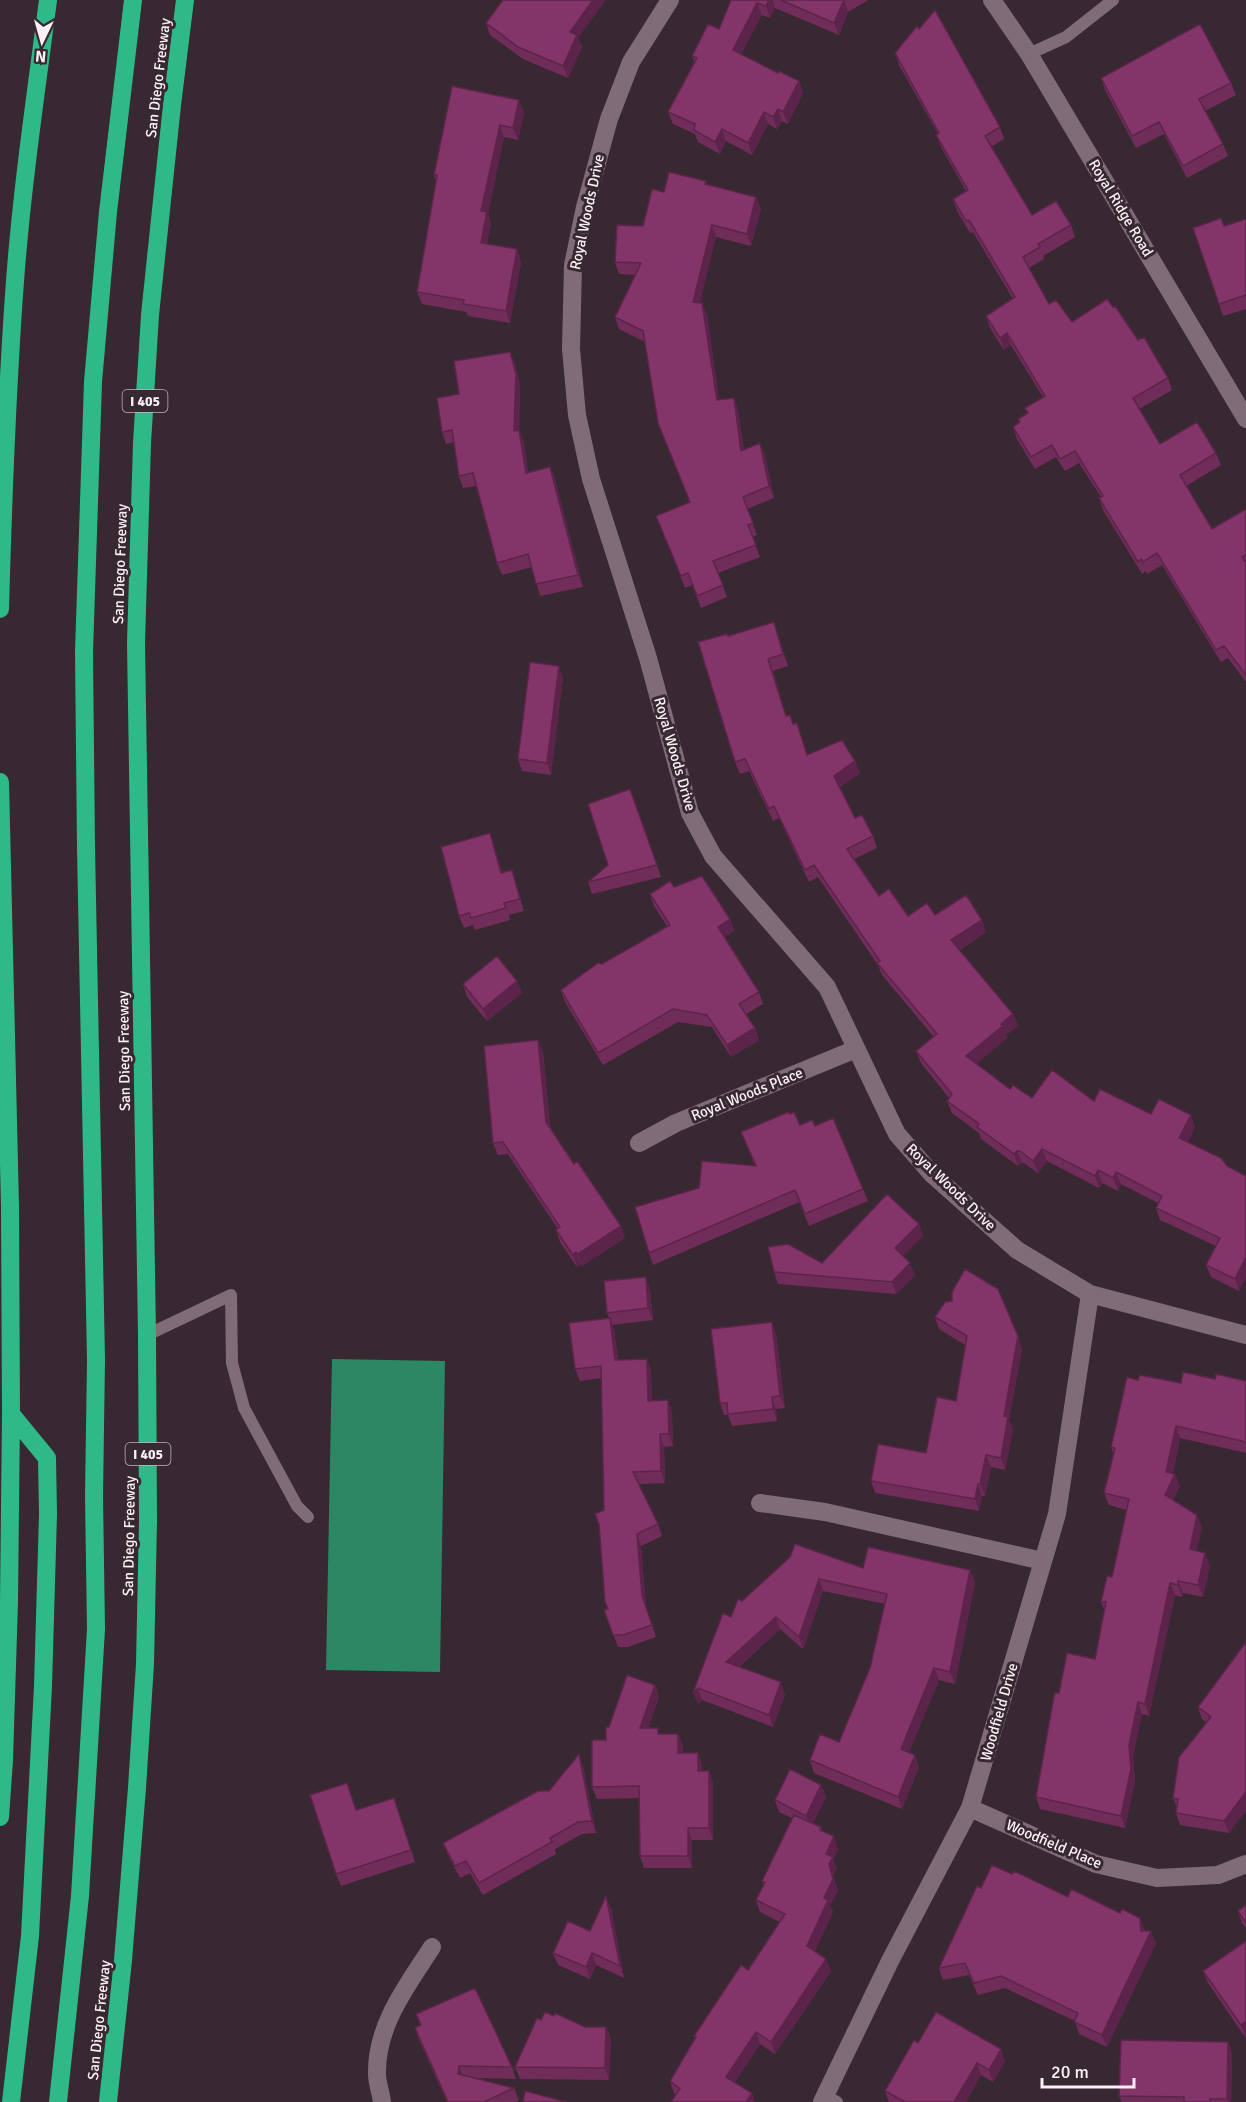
<svg xmlns="http://www.w3.org/2000/svg" width="1246" height="2102" font-family="Signika,sans-serif">
  <style>
    .water { fill: #2b8764 }
    .lines { fill: none; stroke-linecap: round; stroke-linejoin: round }
    .lane { stroke: #7f6c77; stroke-width: 12 }
    .street { stroke: #7f6c77; stroke-width: 18 }
    .highway { stroke: #2fb988; stroke-width: 18 }
    .wall { fill: #712d5a }
    .shaded-wall { fill: #5c244a }
    .building { fill: #833469; stroke: #5c244a; stroke-width: 1.5 }
    .labels { text-anchor: middle; stroke-width: 6; stroke-linejoin: round; paint-order: stroke }
    .shield { fill: #382831; stroke: #c1b4bc; stroke-width: 1.5 }
    .shield-label { font-size: 14px; font-weight: bold; fill: #fcf0f7 }
    .street-label { font-size: 15px; fill: #fcf0f7; stroke: #382831 }
  </style>
  <rect width="100%" height="100%" fill="#382831"/>
  <!-- water -->
  <path class="water" d="M332,1359L445,1361L440,1672L326,1670Z"/>
  <g class="lines">
    <!-- lane -->
    <path class="lane" d="M1029,54L1066,37L1113,0
      M147,1335L231,1295L232,1363L244,1408L297,1506L308,1517
      M826,2096L837,2102"/>
    <!-- street -->
    <path class="street" d="M670,0L631,62L609,119L585,207L573,265L571,349L577,415L591,479L648,658L690,813L713,856L827,987L897,1134L932,1174L1017,1250L1090,1294L1246,1335
      M992,0L1029,54L1246,419
      M639,1143L676,1123L856,1049
      M760,1503L825,1512L1043,1561
      M970,1808L1096,1864L1157,1878L1218,1875L1246,1864
      M382,2102C381,2093 377,2083 377,2074C376,2025 407,1986 432,1947
      M822,2102L890,1961L970,1808L1057,1514L1090,1294"/>
    <!-- highway -->
    <path class="highway" d="M0,609C3,499 7,390 15,281C22,187 36,93 48,0
      M0,782L10,1206L11,1414L9,1602L4,1760L0,1817
      M11,2102L30,1936L43,1686L48,1514L47,1458L11,1414
      M58,2102L80,1896L96,1629L94,1496L96,1360L86,847L84,652L93,382L108,212L133,0
      M108,2102L123,1960L137,1788L145,1664L148,1521L147,1335L136,643L142,443L150,315L172,105L185,0"/>
  </g>
  <!-- wall -->
  <path class="wall" d="M731,0H868L848,12L839,35L775,8L770,18L762,15L741,54L778,73L799,81L803,93L788,124L782,121L777,129L768,124L752,155L726,141L720,154L698,142L695,134L673,124L668,112L695,63L692,56L719,29Z
    M486,23L578,38L582,47L568,78L523,59L490,35Z
    M895,53L1000,127L1004,139L991,147L1032,215L1071,225L1075,237L1043,256L1044,259L1029,268L1049,304L1072,322L1138,340L1168,378L1172,390L1139,409L1160,444L1216,453L1221,465L1186,486L1212,529L1246,509V682L1228,658L1221,662L1162,565L1147,574L1146,571L1142,574L1103,510L1099,498L1101,497L1079,463L1065,471L1056,457L1035,469L1017,439L1013,427L1019,423L1018,419L1027,413L1025,408L1043,397L1011,345L1004,350L990,328L986,316L1013,299L973,232L970,233L957,211L953,199L966,191L941,147L936,135L938,134L899,65Z
    M1101,78L1231,83L1236,95L1205,111L1223,144L1228,156L1187,178L1164,134L1136,148L1105,90Z
    M452,86L524,112L518,140L504,137L488,214L491,224L487,244L517,249L521,262L510,323L468,316L466,312L422,304L417,292L436,181L434,175Z
    M706,181L707,185L756,197L761,209L751,246L716,237L700,302L702,303L707,315L719,400L734,398L738,410L744,450L760,443L765,455L774,498L747,509L757,535L752,537L760,557L718,573L727,597L701,608L692,585L685,588L656,516L689,503L645,342L619,329L615,317L635,275L619,274L615,262L643,226L664,192Z
    M1246,219V309L1223,316L1219,304L1224,226Z
    M515,364L520,386L519,430L524,442L528,473L550,467L555,479L583,587L540,596L532,567L502,575L497,563L477,486L463,488L459,476L454,442L446,444L442,432L459,394Z
    M774,622L788,666L773,671L786,716L793,724L797,723L807,755L855,761L860,773L840,787L855,818L873,836L877,848L854,859L879,896L908,916L935,915L982,920L986,932L960,950L1013,1014L1018,1026L1006,1035L1007,1038L976,1064L1010,1089L1032,1098L1094,1101L1151,1114L1195,1127L1188,1142L1227,1166L1246,1176V1278L1239,1291L1211,1277L1206,1265L1216,1246L1160,1220L1156,1208L1158,1203L1121,1184L1118,1191L1102,1183L1099,1188L1047,1161L1038,1173L1024,1163H1022L1018,1166L981,1139L979,1133L952,1113L947,1101L949,1098L921,1063L916,1051L933,1036L882,975L878,965L818,877L809,882L779,818L773,821L749,771L740,774L735,762L728,636Z
    M563,678L551,775L522,771L518,759Z
    M630,789L661,877L592,894L588,882L608,865Z
    M490,833L502,872L512,870L524,911L509,915L510,920L475,930L473,925L464,928L459,916Z
    M674,887L730,919L734,931L724,937L759,992L763,1004L746,1014L755,1028L759,1040L731,1057L712,1027L678,1022L603,1065L565,1002L561,990L602,964L667,926L654,906L650,894Z
    M517,981L522,993L487,1021L467,997L463,984Z
    M543,1052L550,1128L625,1238L582,1266L581,1264L577,1267L560,1242L556,1230L558,1229L508,1154L498,1155L493,1143Z
    M800,1125L815,1126L863,1189L868,1201L809,1226L799,1202L653,1265L649,1253L699,1188L755,1166L741,1132Z
    M919,1224L923,1236L903,1256L915,1275L896,1294L778,1284L774,1272L822,1263Z
    M650,1289L653,1320L612,1325L614,1330L618,1359H647L651,1371L652,1401L672,1412L673,1446L664,1447L665,1483L639,1484L658,1524L662,1536L641,1546L646,1607L656,1637L628,1647H618L604,1610L608,1609L599,1527L595,1514L604,1510L601,1378L580,1381L575,1369L609,1318L607,1313Z
    M935,1317L1022,1349L1009,1420L1013,1429L1005,1470L991,1467L985,1496H982L979,1511L875,1493L871,1481L926,1453L956,1401L965,1345L939,1329Z
    M776,1334L785,1408L776,1409L777,1421L732,1426L728,1415H724L720,1403Z
    M1215,1379L1246,1381V1453L1180,1438L1173,1473L1180,1486L1173,1500L1202,1527L1196,1551L1210,1565L1203,1597L1183,1593L1182,1597L1175,1595L1149,1716L1142,1714L1133,1757L1135,1781L1125,1828L1040,1809L1036,1797L1059,1693L1095,1659L1105,1611L1101,1602L1112,1577L1127,1510L1109,1505L1104,1493L1113,1453L1111,1447L1138,1380L1181,1383Z
    M790,1557L863,1568L970,1570L975,1582L955,1684L939,1680L909,1752L919,1767L902,1809L814,1773L810,1760L839,1742L870,1668L885,1604L823,1591L803,1649L780,1629L739,1667L785,1695L773,1727L702,1700L698,1704L693,1692L731,1617L742,1601Z
    M1246,1642V1810L1229,1833L1180,1825L1176,1813L1177,1808L1173,1798L1206,1722L1202,1719L1198,1707Z
    M655,1685L659,1697L648,1728L660,1734H678L683,1746V1753H698L702,1765V1771H709L713,1783V1840H692V1868H644L640,1856L639,1798L597,1799L592,1787L609,1727Z
    M583,1766L596,1833L582,1834L555,1849L556,1854L483,1895L470,1873L460,1878L448,1855L443,1843L549,1791Z
    M347,1783L356,1810L394,1798L415,1862L341,1886L336,1874Z
    M821,1785L826,1797L813,1823L821,1827L822,1831L838,1849L833,1859L837,1869L833,1876L838,1891L830,1905L833,1912L815,1951L826,1959L831,1971L775,2054L760,2044L735,2082L676,2094L674,2093L670,2081L695,2039L694,2036L748,1970L780,1922L760,1912L756,1900L764,1885L762,1881L792,1818L779,1812L775,1800Z
    M1012,1874L1068,1897L1120,1913L1145,1931L1156,1943L1107,2047L1079,2034L1075,2021L1005,1988L978,1995L969,1975L943,1980L939,1968L981,1888Z
    M1246,1905V1928L1242,1923L1238,1911Z
    M611,1908L624,1978L596,1965L590,1979L558,1965L553,1953L590,1931Z
    M1246,1941V2036L1245,2037L1208,1983L1203,1971Z
    M416,2014L512,2067L516,2079L475,2078L514,2088L519,2100L515,2102H447L419,2040L415,2028L420,2025Z
    M541,2020L585,2027H606L611,2039L609,2080L520,2079L515,2067Z
    M1228,2042L1232,2054L1231,2102H1122L1119,2096Z
    M918,2043L1005,2061L993,2082L981,2075L966,2102H889L885,2091Z"/>
  <!-- shaded-wall -->
  <path class="shaded-wall" d="M593,0H606L578,38L582,47L568,78L563,66L570,32Z
    M769,0H773L775,8L770,18L766,6Z
    M844,0L848,12L839,35L834,23Z
    M757,3L762,15L737,62L733,50Z
    M799,81L803,93L788,124L783,112Z
    M519,100L524,112L518,140L513,128Z
    M778,109L782,121L777,129L773,117Z
    M764,112L768,124L752,155L748,143Z
    M500,125L504,137L488,214L491,224L485,255L481,243V211Z
    M722,129L726,141L720,154L715,142Z
    M756,197L761,209L751,246L747,234Z
    M712,225L716,237L697,314L693,302Z
    M517,249L521,262L510,323L506,311Z
    M702,303L707,315L721,413L717,400Z
    M1007,333L1011,345L1004,350L1000,338Z
    M510,352L515,364L520,386L519,443L514,431Z
    M734,398L738,410L746,463L741,451Z
    M519,430L524,442L530,485L526,473Z
    M760,443L765,455L774,498L769,486Z
    M550,467L555,479L583,587L578,575Z
    M774,622L778,634L788,666L783,654Z
    M559,666L563,678L551,775L547,763Z
    M855,761L860,773L839,788L834,776Z
    M490,833L494,845L505,885L501,873Z
    M512,870L516,882L524,911L520,899Z
    M730,919L734,931L722,939L718,927Z
    M982,920L986,932L956,952L951,940Z
    M517,981L522,993L487,1021L483,1009Z
    M1013,1014L1018,1026L1006,1035L1007,1038L971,1068L966,1056L1001,1024Z
    M755,1028L759,1040L731,1057L727,1045Z
    M538,1040L543,1052L551,1134L546,1122Z
    M1191,1115L1195,1127L1184,1150L1179,1138Z
    M1042,1149L1047,1161L1038,1173L1033,1161Z
    M1017,1151L1022,1163L1018,1166L1014,1154Z
    M1098,1170L1102,1183L1099,1188L1095,1176Z
    M1116,1172L1121,1184L1118,1191L1113,1178Z
    M919,1224L923,1236L900,1260L895,1248Z
    M621,1226L625,1238L582,1266L578,1254Z
    M576,1252L581,1264L577,1267L573,1255Z
    M1246,1257V1278L1239,1291L1235,1279Z
    M910,1263L915,1275L896,1294L892,1282Z
    M646,1277L650,1289L653,1320L648,1308Z
    M610,1318L614,1330L620,1372L615,1360Z
    M772,1322L776,1334L785,1408L780,1396Z
    M1018,1336L1022,1349L1009,1420L1013,1429L1005,1470L1001,1458L1004,1416Z
    M647,1359L651,1371L653,1413L648,1401Z
    M772,1397L776,1409L777,1421L773,1409Z
    M668,1400L672,1412L673,1446L669,1434Z
    M1176,1426L1180,1438L1171,1483L1175,1474L1180,1486L1169,1507L1165,1495L1166,1472Z
    M660,1434L664,1447L665,1483L661,1471Z
    M986,1455L991,1467L985,1496L980,1484Z
    M978,1484L982,1496L979,1511L975,1499Z
    M1197,1515L1202,1527L1194,1561L1190,1549Z
    M637,1534L641,1546L646,1607L656,1637L642,1595Z
    M1205,1553L1210,1565L1203,1597L1198,1585Z
    M970,1570L975,1582L955,1684L950,1672Z
    M819,1579L823,1591L803,1649L799,1637Z
    M1178,1581L1183,1593L1182,1597L1178,1585Z
    M1170,1583L1175,1595L1149,1716L1145,1704Z
    M776,1617L780,1629L730,1674L726,1662Z
    M934,1668L939,1680L905,1761L901,1749Z
    M781,1682L785,1695L773,1727L769,1715Z
    M655,1685L659,1697L644,1740L640,1728Z
    M698,1688L702,1700L698,1704L693,1692Z
    M1138,1702L1142,1714L1133,1757L1135,1781L1125,1828L1121,1816L1129,1745Z
    M678,1734L683,1746V1765L678,1753Z
    M698,1753L702,1765V1783L698,1771Z
    M579,1754L583,1766L596,1833L592,1821Z
    M915,1755L919,1767L902,1809L898,1797Z
    M709,1771L713,1783V1840L709,1828Z
    M821,1785L826,1797L811,1828L806,1816Z
    M1246,1792V1810L1229,1833L1224,1821Z
    M688,1828L692,1840V1868L688,1856Z
    M834,1836L838,1849L833,1859L837,1869L833,1876L838,1891L830,1905L833,1912L812,1958L807,1946L824,1898L826,1854Z
    M606,1896L611,1908L624,1978L620,1966Z
    M1140,1918L1145,1930L1146,1943L1141,1931Z
    M1151,1931L1156,1943L1107,2047L1102,2035Z
    M592,1953L596,1965L590,1979L586,1967Z
    M826,1959L831,1971L775,2054L771,2042Z
    M1246,2021V2036L1245,2037L1241,2025Z
    M606,2027L611,2039L609,2080L605,2068Z
    M756,2032L760,2044L730,2089L726,2077Z
    M1228,2042L1232,2054L1231,2102H1228L1227,2099Z
    M1001,2049L1005,2061L993,2082L989,2070Z
    M977,2063L981,2075L966,2102H954Z
    M459,2066L463,2078L458,2074Z
    M752,2093L755,2102H746Z"/>
  <!-- building -->
  <path class="building" d="M503,0H593L570,32L577,35L563,66L518,47L486,23Z
    M731,0H769L766,6L757,3L733,50L778,73L779,71L799,81L783,112L778,109L773,117L764,112L748,143L722,129L715,142L694,130L695,124L668,112L697,58L692,56L708,24L719,29Z
    M781,0H844L834,23Z
    M935,10L1000,127L985,136L1032,215L1056,201L1071,225L1038,244L1040,247L1023,257L1049,304L1056,300L1072,322L1107,299L1113,307L1115,306L1138,340L1144,337L1168,378L1133,398L1160,444L1197,422L1216,453L1180,475L1212,529L1246,509V555L1242,557L1246,563V675L1224,646L1216,650L1157,553L1143,562L1141,559L1138,562L1099,498L1103,496L1075,451L1060,459L1052,445L1031,457L1013,427L1020,422L1018,419L1028,413L1025,408L1045,396L1007,333L1000,338L986,316L1015,297L969,220L966,221L953,199L968,190L936,135L939,133L895,53L917,26L919,29Z
    M1200,24L1231,83L1199,99L1223,144L1183,166L1159,122L1132,136L1101,78Z
    M452,86L519,100L513,128L500,125L481,211L487,212L481,243L517,249L506,311L463,304L464,300L417,292L437,175H434Z
    M669,172L706,181L705,184L756,197L747,234L712,225L693,302L702,303L717,400L734,398L741,451L760,443L769,486L743,497L753,523L748,525L756,545L713,561L723,585L697,596L688,573L681,576L656,516L690,502L658,423L643,331L615,317L641,263L615,262L617,225L643,226L652,189L664,192Z
    M1221,218L1224,226L1246,219V295L1219,304L1193,228Z
    M510,352L516,374L514,431L519,430L526,473L550,467L578,575L536,584L528,554L497,563L473,473L459,476L452,430L442,432L437,398L459,394L454,361Z
    M774,622L783,654L768,659L786,716L790,715L793,724L797,723L807,755L842,740L855,761L834,776L855,818L862,815L873,836L847,849L879,896L889,889L908,916L927,903L935,915L966,895L982,920L951,940L1013,1014L1001,1024L1003,1026L966,1056L1010,1089L1013,1085L1032,1098L1052,1070L1094,1101L1100,1089L1151,1114L1159,1099L1191,1115L1179,1138L1221,1158L1227,1166L1246,1176V1257L1235,1279L1206,1265L1220,1238L1156,1208L1162,1196L1116,1172L1113,1178L1098,1170L1095,1176L1042,1149L1033,1161L1020,1151H1017L1014,1154L977,1127L979,1124L947,1101L952,1094L916,1051L937,1034L877,963L880,961L814,865L805,870L774,806L769,809L745,759L735,762L698,642L727,634L728,636Z
    M530,662L559,666L547,763L518,759Z
    M630,789L657,865L588,882L608,865L588,804Z
    M490,833L501,873L512,870L520,899L504,903L506,908L471,918L469,913L459,916L441,847Z
    M702,876L730,919L718,927L759,992L739,1004L755,1028L727,1045L707,1015L673,1009L598,1053L561,990L598,963L602,964L670,925L650,894L670,881L674,887Z
    M497,956L517,981L483,1009L463,984Z
    M538,1040L546,1122L574,1164L577,1161L621,1226L578,1254L576,1252L573,1255L556,1230L560,1227L503,1142L493,1143L484,1046Z
    M788,1112L790,1114L794,1112L800,1125L812,1120L815,1126L833,1118L863,1189L805,1214L795,1190L649,1253L635,1207L699,1188L702,1161L756,1166L741,1132Z
    M887,1194L919,1224L895,1248L910,1263L892,1282L774,1272L768,1247L788,1244L822,1263Z
    M965,1269L998,1289L1018,1336L1004,1416L1008,1417L1001,1458L986,1455L980,1484H978L975,1499L871,1481L878,1444L926,1453L937,1397L956,1401L967,1336L935,1317L945,1302L952,1301V1292Z
    M646,1277L648,1308L607,1313L604,1281Z
    M610,1318L615,1360L647,1359L648,1401L668,1400L669,1434H660L661,1471L633,1472L658,1524L637,1534L642,1595L652,1625L623,1635H613L604,1610L608,1609L605,1602L599,1524L595,1514L604,1510L601,1366L575,1369L569,1323Z
    M772,1322L780,1396L772,1397L773,1409L728,1414L727,1403H720L711,1329Z
    M1183,1372L1215,1379L1216,1374L1246,1381V1442L1176,1426L1166,1472L1175,1474L1165,1495L1197,1515L1190,1549L1205,1553L1198,1585L1178,1581V1585L1170,1583L1145,1704L1138,1702L1129,1745L1131,1769L1121,1816L1036,1797L1054,1696L1055,1693H1059L1067,1653L1095,1659L1106,1602H1101L1107,1576L1112,1577L1129,1499L1104,1493L1115,1448L1111,1447L1127,1377L1138,1380L1140,1375L1181,1383Z
    M795,1544L863,1568L868,1547L970,1570L950,1672L934,1668L901,1749L915,1755L898,1797L810,1760L820,1734L839,1742L870,1668L887,1594L819,1579L799,1637L776,1617L726,1662L781,1682L769,1715L698,1688L693,1692L723,1613L731,1617L738,1599L742,1601L790,1557Z
    M1246,1642V1792L1224,1821L1176,1813L1178,1799L1173,1798L1179,1757L1211,1717L1198,1707Z
    M627,1675L655,1685L640,1728H658V1734H678V1753H698V1771H709V1828H688V1856H640L639,1786L592,1787V1740H606V1727H609Z
    M579,1754L592,1821L578,1822L550,1838L552,1842L479,1883L466,1861L455,1866L443,1843L538,1791H549Z
    M790,1769L821,1785L806,1816L775,1800Z
    M347,1783L356,1810L394,1798L411,1850L336,1874L310,1795Z
    M794,1815L821,1827L820,1830L834,1836L826,1854L833,1857L829,1864L833,1879L824,1898L828,1900L807,1946L826,1959L771,2042L756,2032L726,2077L752,2093L746,2102H671L680,2089L670,2081L696,2037L694,2036L741,1965L748,1970L785,1914L756,1900L765,1882L762,1881Z
    M992,1865L1012,1874L1014,1871L1068,1897L1071,1889L1120,1913L1122,1909L1140,1918L1141,1931H1151L1102,2035L1074,2022L1078,2013L1001,1976L974,1983L965,1963L939,1968L977,1886L981,1888Z
    M606,1896L620,1966L592,1953L586,1967L553,1953L568,1921L590,1931Z
    M1246,1905V1923L1238,1911Z
    M1246,1941V2021L1241,2025L1203,1971Z
    M475,1988L512,2067L459,2066L458,2074L514,2088L484,2102H448L415,2028L421,2025L416,2014Z
    M545,2012L554,2016L555,2013L585,2027H606L605,2068L515,2067L537,2018L541,2020Z
    M936,2012L1001,2049L989,2070L977,2063L954,2102H905L885,2091L914,2040L918,2043Z
    M1121,2040L1228,2042L1227,2099H1210V2102H1184V2097L1119,2096Z
    M525,2091L567,2102H523Z"/>
  <g class="labels">
    <!-- shield labels -->
    <g class="shield">
      <rect x="122.5" y="390" width="45" height="22" rx="4.5"/>
      <rect x="125.5" y="1443" width="45" height="22" rx="4.5"/>
    </g>
    <g class="shield-label">
      <text x="145" y="406">I 405</text>
      <text x="148" y="1459">I 405</text>
    </g>
    <!-- street labels -->
    <g class="street-label">
      <text transform="translate(158 78) rotate(-83)" y="5">San Diego Freeway</text>
      <text transform="translate(1121 208) rotate(59)" y="5">Royal Ridge Road</text>
      <text transform="translate(587 212) rotate(-78)" y="5">Royal Woods Drive</text>
      <text transform="translate(120 564) rotate(-88)" y="5">San Diego Freeway</text>
      <text transform="translate(675 754) rotate(74)" y="5">Royal Woods Drive</text>
      <text transform="translate(124 1051) rotate(-91)" y="5">San Diego Freeway</text>
      <text transform="translate(747 1094) rotate(-22)" y="5">Royal Woods Place</text>
      <text transform="translate(951 1187) rotate(44)" y="5">Royal Woods Drive</text>
      <text transform="translate(129 1536) rotate(-89)" y="5">San Diego Freeway</text>
      <text transform="translate(999 1712) rotate(-74)" y="5">Woodfield Drive</text>
      <text transform="translate(1054 1844) rotate(23)" y="5">Woodfield Place</text>
      <text transform="translate(99 2020) rotate(-84)" y="5">San Diego Freeway</text>
    </g>
  </g>
  <!-- north arrow -->
  <g transform="translate(42 42) rotate(185)" stroke="#382831" stroke-width="4.5" paint-order="stroke">
  <path d="M0-4.5L10 22L0 15L-10 22Z" fill="#fcf0f7"/>
  <text y="-9" font-size="16" font-weight="bold" text-anchor="middle" fill="#fcf0f7">N</text>
  </g>
  <!-- scale -->
  <path d="M1042 2078v9h92v-9" fill="none" stroke="#fcf0f7" stroke-width="3"/>
  <text x="1051" y="2078" font-size="18" fill="#fcf0f7" stroke="#382831" stroke-width="4.5" paint-order="stroke">20 m</text>
</svg>
